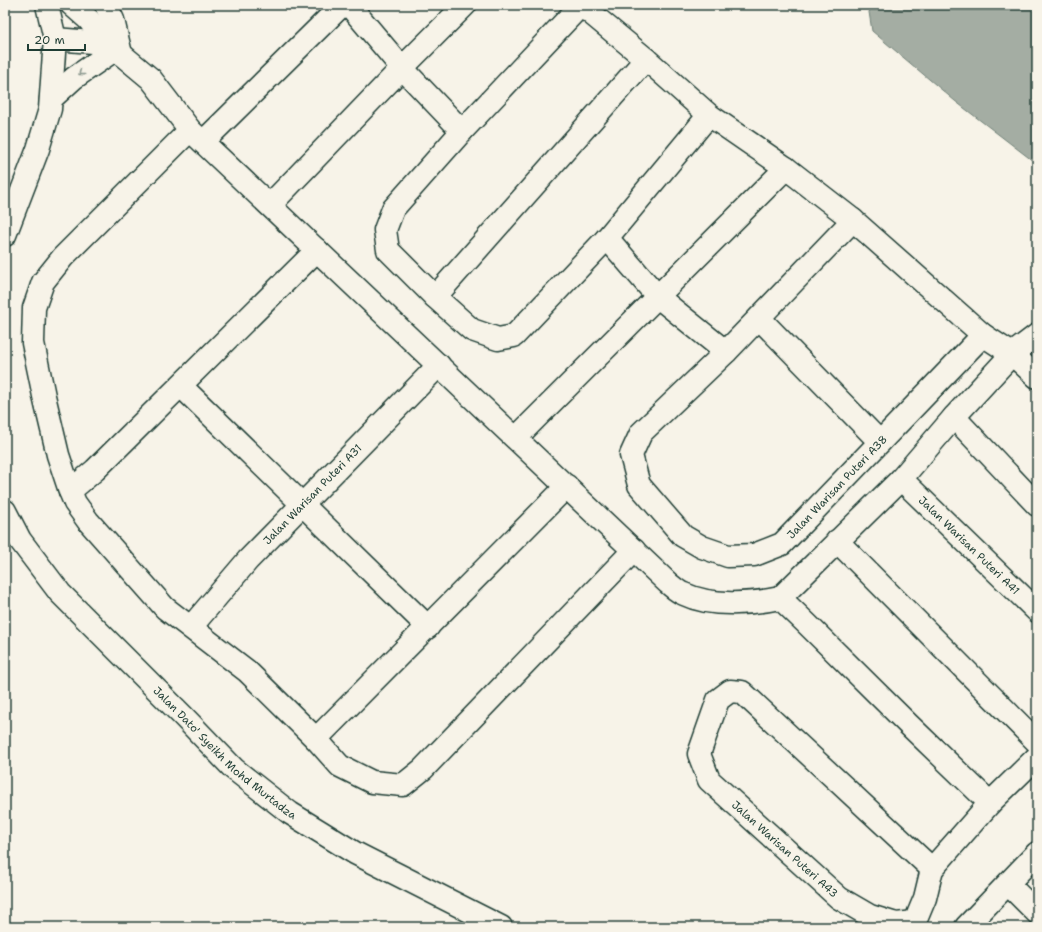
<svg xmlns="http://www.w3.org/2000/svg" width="1042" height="932" font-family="'Shantell Sans',sans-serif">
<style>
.water{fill:#a4ada3;stroke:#6f8077}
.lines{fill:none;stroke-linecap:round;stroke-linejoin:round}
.minor-casing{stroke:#1f3d34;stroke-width:25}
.major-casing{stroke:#1f3d34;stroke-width:25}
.minor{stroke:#f7f3e8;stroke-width:22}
.major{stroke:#f7f3e8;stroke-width:22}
.oneway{stroke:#8b988e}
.labels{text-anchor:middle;stroke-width:3;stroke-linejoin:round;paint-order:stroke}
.street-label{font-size:11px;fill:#1f3d34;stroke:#f7f3e8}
</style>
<rect width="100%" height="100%" fill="#f7f3e8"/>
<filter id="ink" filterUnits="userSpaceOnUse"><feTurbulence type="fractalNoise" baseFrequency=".025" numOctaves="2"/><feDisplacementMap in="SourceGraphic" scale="8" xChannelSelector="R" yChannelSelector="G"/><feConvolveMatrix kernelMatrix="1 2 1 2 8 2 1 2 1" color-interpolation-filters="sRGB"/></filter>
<g filter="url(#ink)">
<path class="water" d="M872,5H1037V164L955,101L872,31L869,12Z"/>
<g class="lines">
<g class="minor-casing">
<g id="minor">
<path d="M106,5L113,20L121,54"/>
<path d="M349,5L402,68L462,131"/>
<path d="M581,5L462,131L393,209L385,230L388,250L435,297L472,330L498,339L514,336L607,238L709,115"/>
<path d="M581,5L646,59L709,115L786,168L853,220L983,335L1012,354L1037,377"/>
<path d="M55,39L92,42L121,54L151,79L190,130L668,583C673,587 678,592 684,594C711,607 751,604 780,598L901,479L954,417L1012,354L1037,335"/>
<path d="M190,130L63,257L43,282L34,308L33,343L44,396L58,455L70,491L75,503L88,521L165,608L247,671L316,739L340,766L372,782L403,785L423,769L634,550"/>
<path d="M203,142L342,5"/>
<path d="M270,205L402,68L465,5"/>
<path id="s1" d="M853,220L726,352L641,433L631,455L639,485L683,536L702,547L728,556L754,555L782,544L983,335"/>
<path d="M607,238L658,297L726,352"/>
<path d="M435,297L646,59"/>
<path d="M759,318L880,442"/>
<path d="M181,386L428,627"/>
<path d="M954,417L1037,505"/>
<path d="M516,438L786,168"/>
<path id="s2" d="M901,479L1037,611"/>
<path d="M70,491L95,470L317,250"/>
<path d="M837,541L1037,742"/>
<path d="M780,598L806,623L908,724L990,803"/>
<path id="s3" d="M191,627L248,560L439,365"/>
<path d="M316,739L567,486"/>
<path d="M1008,884L1037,913"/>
<path d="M915,922L896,924L870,916L839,898L709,780L699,754L718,700L730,691L742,692L932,869"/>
<path d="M915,922L925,898L932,869L990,803L1037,757"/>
<path d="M966,927L1037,853"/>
</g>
</g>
<g class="major-casing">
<g id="major">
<path d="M51,99L74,78L113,51L89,20L72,5"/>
<path d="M5,235L38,149L50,109L55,39L47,5"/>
<path id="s4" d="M5,511L20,540L60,593L183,716L234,769L290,813L355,853L501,927"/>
</g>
</g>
<use href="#minor" class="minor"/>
<use href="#major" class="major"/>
</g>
<defs><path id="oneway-chevron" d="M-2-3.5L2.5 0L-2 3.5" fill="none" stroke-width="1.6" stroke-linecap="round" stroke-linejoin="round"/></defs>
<use class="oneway" href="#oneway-chevron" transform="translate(81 73) rotate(143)"/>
</g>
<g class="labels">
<g class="street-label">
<text dy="4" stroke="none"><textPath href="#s1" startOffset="608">Jalan Warisan Puteri A38</textPath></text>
<text dy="4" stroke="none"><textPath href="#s3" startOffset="180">Jalan Warisan Puteri A31</textPath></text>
<text dy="4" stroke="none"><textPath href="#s2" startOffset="95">Jalan Warisan Puteri A41</textPath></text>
<text dy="4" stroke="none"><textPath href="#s4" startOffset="329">Jalan Dato' Syeikh Mohd Murtadza</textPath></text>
<text transform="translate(785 849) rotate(42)" y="4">Jalan Warisan Puteri A43</text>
</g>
</g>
<rect width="1042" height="932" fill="none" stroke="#f7f3e8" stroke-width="20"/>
<rect x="10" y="10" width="1022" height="912" fill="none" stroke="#1f3d34" stroke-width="1.5" filter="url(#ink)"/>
<path d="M28 44v6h57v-6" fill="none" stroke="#1f3d34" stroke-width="2"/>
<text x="34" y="44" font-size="12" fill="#1f3d34" stroke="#f7f3e8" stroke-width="3" paint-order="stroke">20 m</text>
</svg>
